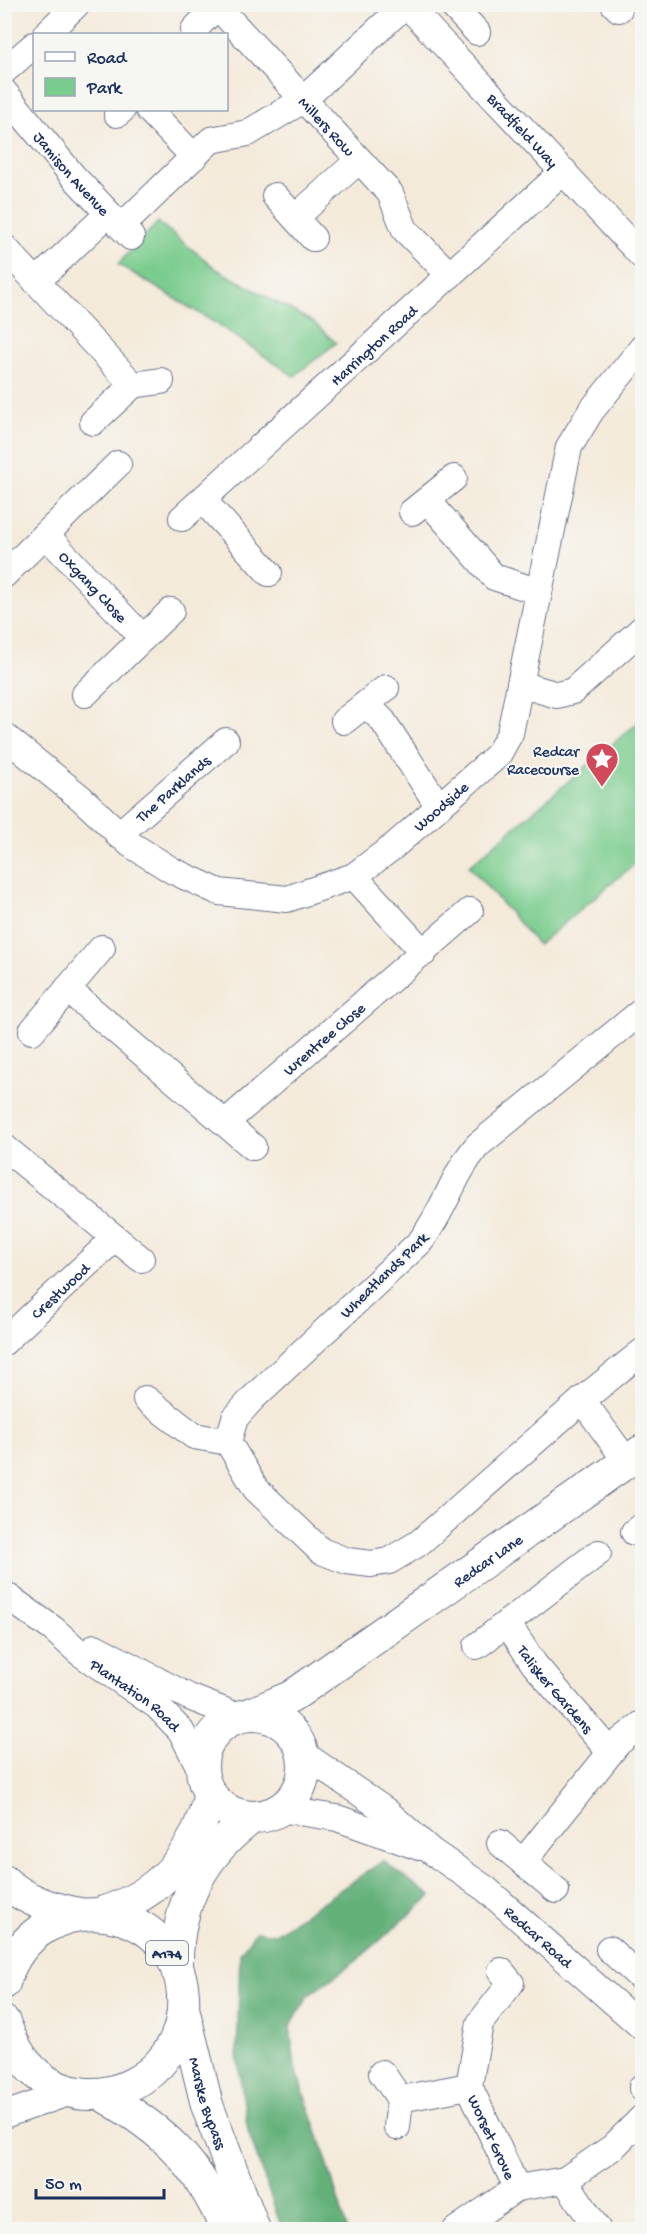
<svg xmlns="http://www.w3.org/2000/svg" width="647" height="2234" font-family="'Gochi Hand',sans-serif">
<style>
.green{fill:#7acc8e;stroke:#4a7e76;stroke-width:1.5}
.forest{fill:#63b079;stroke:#3f706c;stroke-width:1.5}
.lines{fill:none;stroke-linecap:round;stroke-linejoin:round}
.minor-casing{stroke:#677089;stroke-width:28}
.major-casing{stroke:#677089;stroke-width:34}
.minor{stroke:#fff;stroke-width:26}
.major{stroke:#fff;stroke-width:32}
.labels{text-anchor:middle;stroke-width:4.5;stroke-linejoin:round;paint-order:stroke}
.shield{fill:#f6f6f2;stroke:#5d6b8a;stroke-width:1.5}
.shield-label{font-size:15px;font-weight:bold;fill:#1b2f5e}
.street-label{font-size:16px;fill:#1b2f5e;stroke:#f6f6f2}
.poi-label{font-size:16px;fill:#1b2f5e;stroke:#f6f6f2;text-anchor:end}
</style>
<rect width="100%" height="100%" fill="#f6f6f2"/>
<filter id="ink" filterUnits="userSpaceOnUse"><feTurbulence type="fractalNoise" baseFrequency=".0167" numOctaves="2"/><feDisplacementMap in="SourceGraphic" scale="12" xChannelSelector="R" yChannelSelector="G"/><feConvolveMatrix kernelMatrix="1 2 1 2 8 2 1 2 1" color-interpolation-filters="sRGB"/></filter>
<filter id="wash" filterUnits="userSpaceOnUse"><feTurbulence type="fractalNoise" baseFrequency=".008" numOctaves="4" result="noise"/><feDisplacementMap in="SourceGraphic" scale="24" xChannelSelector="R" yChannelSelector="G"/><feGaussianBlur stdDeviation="1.35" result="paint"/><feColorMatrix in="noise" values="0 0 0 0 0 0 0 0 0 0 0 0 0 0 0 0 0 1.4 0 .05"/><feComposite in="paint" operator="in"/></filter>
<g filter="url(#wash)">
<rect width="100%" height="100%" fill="#f4eada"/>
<path class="green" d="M158,222L218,270L313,322L336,343L294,376L217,324L118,264Z
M642,719V858L538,945L469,866Z"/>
<path class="forest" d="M383,1861L431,1896L355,1962L309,1995L290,2026L295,2068L319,2136L347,2229H282L248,2131L237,2056L240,1953L256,1931L275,1934Z"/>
</g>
<g filter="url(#ink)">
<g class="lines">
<g class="minor-casing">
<g id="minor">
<path id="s1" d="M406,4L642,256"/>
<path d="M451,4L477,32"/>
<path d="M614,4L619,9"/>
<path id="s2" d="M194,30L217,6L390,193L405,230L450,275"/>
<path d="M46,34L77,4"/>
<path d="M4,71L34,45"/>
<path id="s3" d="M4,92L73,176L131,237"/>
<path d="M149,110L194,157"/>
<path d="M117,114L122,110"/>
<path d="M275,196L313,238"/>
<path d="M295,218L359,160"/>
<path d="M121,227L211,140L248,133L303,100L406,4"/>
<path d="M4,247L133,385"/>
<path d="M36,282L108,214"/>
<path d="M93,422L133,385L161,381"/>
<path d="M203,500L269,573"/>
<path d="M428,501L494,577L539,592"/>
<path d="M412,512L454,478"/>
<path id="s4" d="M182,518L564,171"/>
<path id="s5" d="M46,535L143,638"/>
<path d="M4,575L118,464"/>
<path d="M520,684L557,695L573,691L642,629"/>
<path d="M85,694L171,611"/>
<path d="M366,704L383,721L438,805"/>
<path d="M344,721L386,688"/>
<path id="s6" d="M4,736L81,798L130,844L173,871L219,892L287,899L354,876L394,846L498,755L510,733L569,447L591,411L642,348"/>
<path id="s7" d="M118,835L226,741"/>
<path d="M354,876L424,953"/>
<path d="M67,989L253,1147"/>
<path d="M642,1011L478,1145C453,1174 444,1212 420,1242L253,1398L235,1418L228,1442L256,1489L321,1551L347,1561L371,1564L389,1561L419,1543L582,1400L642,1352"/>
<path d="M32,1031L102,948"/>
<path id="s8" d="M225,1123L470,911"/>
<path d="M4,1147L141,1259"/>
<path id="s9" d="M4,1342L115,1238"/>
<path d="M146,1399L194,1436L228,1442"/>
<path d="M582,1400L627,1462"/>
<path d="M634,1532L642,1526"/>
<path id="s10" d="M4,1594L53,1629L80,1653L157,1706L181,1731L203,1774"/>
<path id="s11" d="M507,1623L534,1664L610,1752"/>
<path d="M477,1646L598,1553"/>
<path d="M95,1647L189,1697L240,1717"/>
<path id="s12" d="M302,1753L386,1811L431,1851L486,1889L642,2027"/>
<path d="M279,1809L337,1818L419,1847"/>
<path d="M500,1843L556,1890"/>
<path d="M523,1862L618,1743L642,1724"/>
<path d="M609,1949L642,1979"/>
<path id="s13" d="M501,1971L511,1983L480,2023L469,2086L517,2188"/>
<path d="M382,2073L400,2099L397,2127"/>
<path d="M642,2087V2088"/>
<path d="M400,2099L469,2086"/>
<path d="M4,2115L71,2092"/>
<path d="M565,2180L613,2147L642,2118"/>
<path d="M456,2230L517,2188L565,2180L598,2230"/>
</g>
</g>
<g class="major-casing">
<g id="major">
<path id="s14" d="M248,1715L291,1697L642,1451"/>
<circle cx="253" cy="1766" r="51"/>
<path d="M4,1881C27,1901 50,1908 79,1914"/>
<path d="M101,1913C160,1895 197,1853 210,1793"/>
<path d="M177,1970C175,1906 202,1854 253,1817"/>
<path d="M4,1983C35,1876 190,1901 183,2009C179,2078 94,2121 38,2075C21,2061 12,2043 4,2022"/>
<path id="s15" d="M184,2012L207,2105L254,2230"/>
<path d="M101,2094C166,2132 196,2160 227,2230"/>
</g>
</g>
<use href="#minor" class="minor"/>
<use href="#major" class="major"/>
</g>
</g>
<defs>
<g id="sight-pin" transform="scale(1.725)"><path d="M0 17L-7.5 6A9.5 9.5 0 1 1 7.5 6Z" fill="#d1495b" stroke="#f6f6f2"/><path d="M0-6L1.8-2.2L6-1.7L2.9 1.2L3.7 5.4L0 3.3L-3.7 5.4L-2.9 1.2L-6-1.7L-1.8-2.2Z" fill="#fff"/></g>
</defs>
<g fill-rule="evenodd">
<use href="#sight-pin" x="602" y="759"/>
</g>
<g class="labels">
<rect class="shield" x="146" y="1941" width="42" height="24" rx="4.5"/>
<g class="shield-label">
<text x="167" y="1958">A174</text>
</g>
<g class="street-label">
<text dy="6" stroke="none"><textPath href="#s2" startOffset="196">Millers Row</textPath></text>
<text dy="6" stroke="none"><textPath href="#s1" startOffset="172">Bradfield Way</textPath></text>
<text dy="6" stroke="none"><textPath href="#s3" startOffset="106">Jamison Avenue</textPath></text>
<text dy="6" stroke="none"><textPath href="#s4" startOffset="258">Harrington Road</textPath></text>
<text dy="6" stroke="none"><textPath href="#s5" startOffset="70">Oxgang Close</textPath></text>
<text dy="6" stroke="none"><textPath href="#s7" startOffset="72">The Parklands</textPath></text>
<text dy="6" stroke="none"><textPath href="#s6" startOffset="518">Woodside</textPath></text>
<text dy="6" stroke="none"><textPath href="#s8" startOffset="130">Wrentree Close</textPath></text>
<text transform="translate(383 1274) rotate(-44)" y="6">Wheatlands Park</text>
<text dy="6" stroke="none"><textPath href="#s9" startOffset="76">Crestwood</textPath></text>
<text dy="6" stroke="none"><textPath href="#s14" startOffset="286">Redcar Lane</textPath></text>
<text dy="6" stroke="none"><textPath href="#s11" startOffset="82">Talisker Gardens</textPath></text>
<text dy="6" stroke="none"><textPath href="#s10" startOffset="166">Plantation Road</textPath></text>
<text dy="6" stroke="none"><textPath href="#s12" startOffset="300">Redcar Road</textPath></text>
<text dy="6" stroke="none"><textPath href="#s15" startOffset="94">Marske Bypass</textPath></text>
<text dy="6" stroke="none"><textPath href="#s13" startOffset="186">Worset Grove</textPath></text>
</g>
<g class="poi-label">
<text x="579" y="756">Redcar<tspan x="579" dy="18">Racecourse</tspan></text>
</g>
</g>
<rect width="647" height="2234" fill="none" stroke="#f6f6f2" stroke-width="24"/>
<rect x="33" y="33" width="195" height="78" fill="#f6f6f2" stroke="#9ea6b7" stroke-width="1.5"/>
<rect x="45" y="52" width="30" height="9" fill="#ffffff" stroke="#9ea6b7" stroke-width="1.5"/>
<text x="87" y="63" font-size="18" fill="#1b2f5e">Road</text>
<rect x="45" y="78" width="30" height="18" fill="#7acc8e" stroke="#9ea6b7" stroke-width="1.5"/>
<text x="87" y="93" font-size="18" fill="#1b2f5e">Park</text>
<path d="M36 2189v9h128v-9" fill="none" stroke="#1b2f5e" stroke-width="3"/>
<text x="45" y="2189" font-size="18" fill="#1b2f5e" stroke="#f6f6f2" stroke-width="4.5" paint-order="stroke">50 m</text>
</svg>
